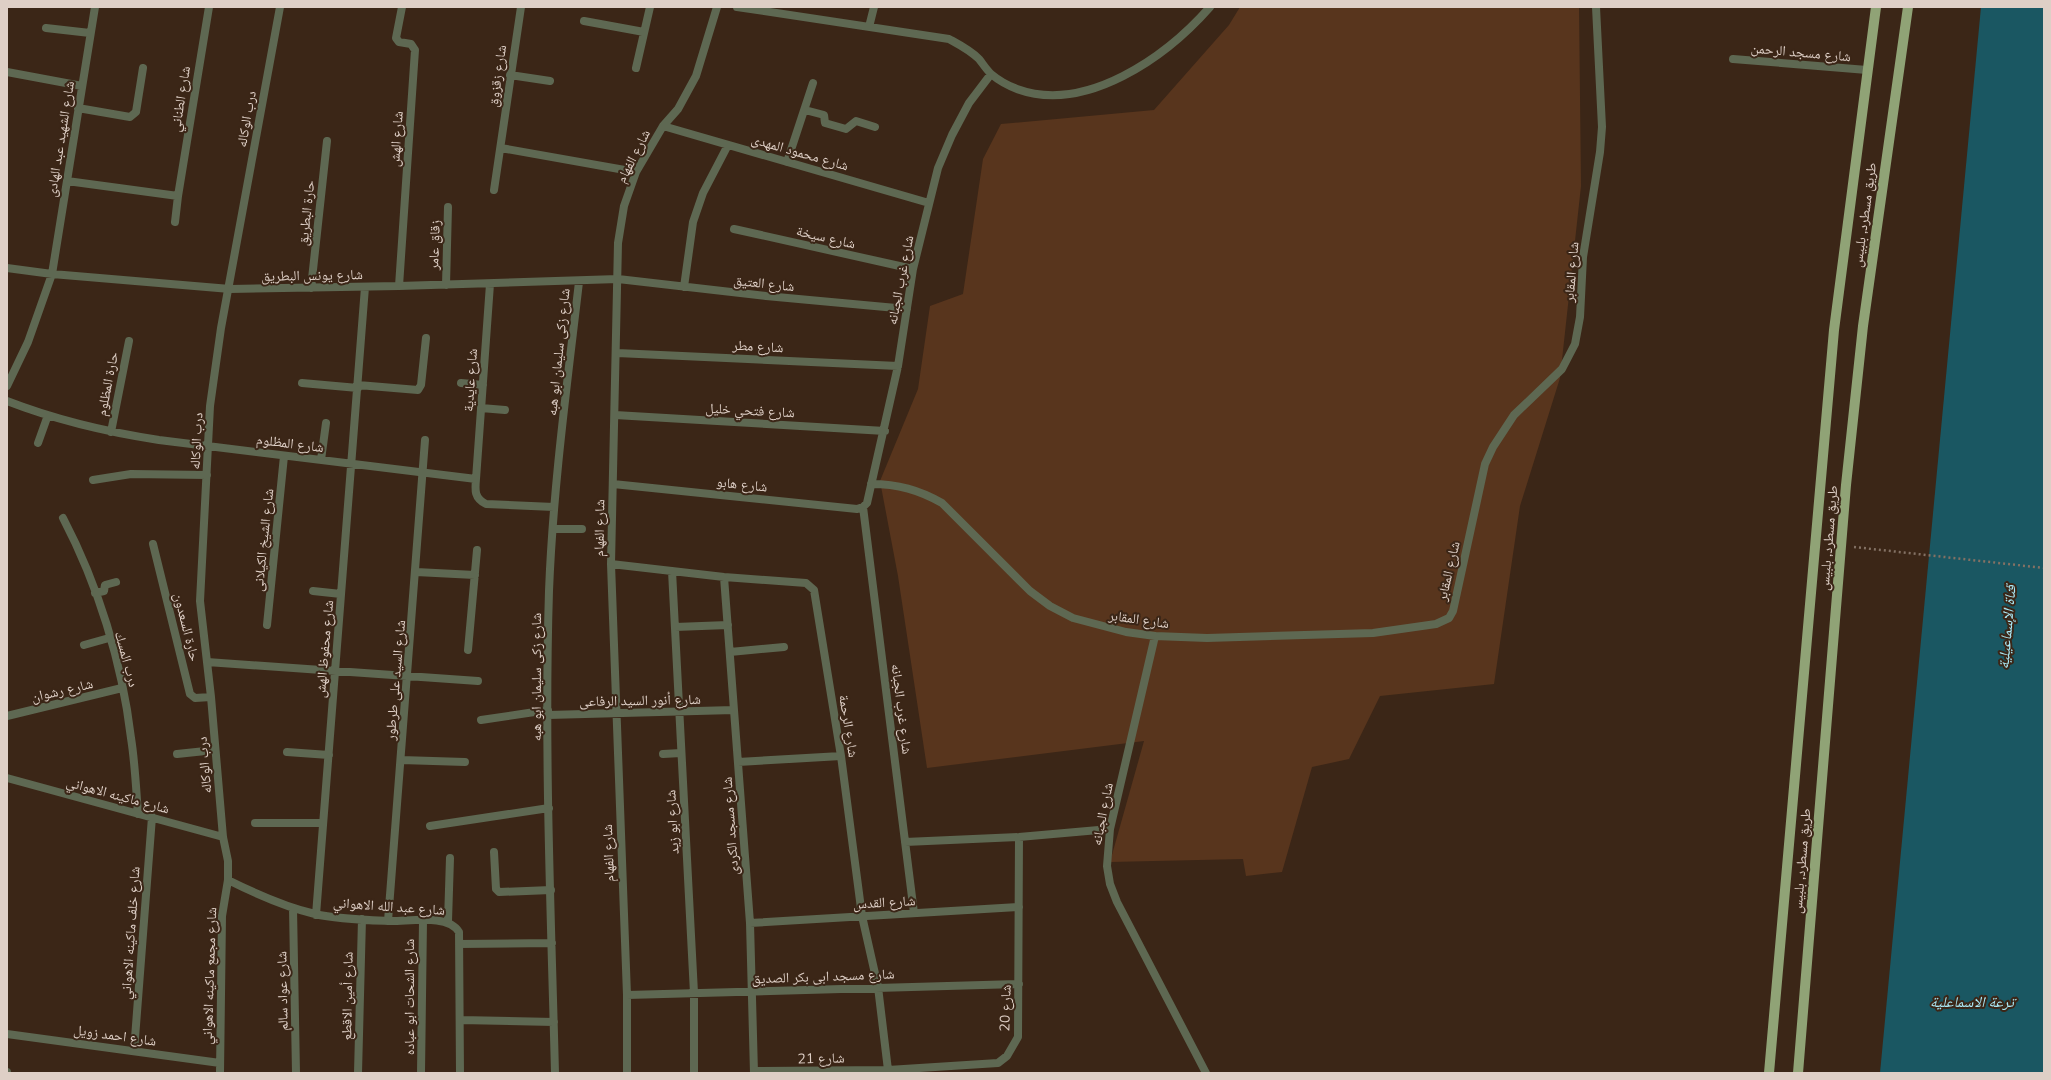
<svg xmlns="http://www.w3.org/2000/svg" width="2051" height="1080" font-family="'Nunito Sans','Noto Naskh Arabic',sans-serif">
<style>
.green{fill:#58351d}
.water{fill:#1a5762}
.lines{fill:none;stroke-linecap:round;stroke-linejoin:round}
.path{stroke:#837164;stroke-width:2.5;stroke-dasharray:2 3;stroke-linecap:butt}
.minor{stroke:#5e6852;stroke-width:8}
.primary{stroke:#90a376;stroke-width:10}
.labels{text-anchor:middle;stroke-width:4;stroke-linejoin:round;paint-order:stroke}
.street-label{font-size:14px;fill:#decfc6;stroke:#3b2617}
.water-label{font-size:15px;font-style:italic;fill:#abeaf7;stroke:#3b2617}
</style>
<rect width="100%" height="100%" fill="#3b2617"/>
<path class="green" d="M1240,7H1579L1581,186L1560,378L1520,506L1494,684L1380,696L1349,759L1312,767L1282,872L1246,876L1243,859L1110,862L1144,741L927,768L898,576L880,481L918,389L930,306L963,294L983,159L1001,124L1154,110L1229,25Z"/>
<path class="water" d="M1981,7H2044V1073H1880Z"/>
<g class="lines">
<path class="path" d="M1854,547L2044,568"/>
<path class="minor" d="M737,7L949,39C960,45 970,50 979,59C983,64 986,69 991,74C997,79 1009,86 1017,89C1086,114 1166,57 1210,7
M584,21L644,32
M869,27L874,7
M46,28L90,33
M1733,59L1867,70
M636,68L650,7
M7,72L82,86
M510,75L550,81
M78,108L130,117L136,112L143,68
M805,110L824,115L825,123L846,129L856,121L875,127
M663,126L929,203
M501,148L636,172
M787,162L813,83
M67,181L178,196
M494,190L521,7
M175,222L178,196L209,7
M734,229L913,269
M7,268L52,274L230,289L399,286L618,279L766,296L907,309
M446,285L448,207
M399,286L415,50L411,44L399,42L396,38L402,7
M684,287L693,222L703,193L728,145
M311,288L327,141
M617,353L898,366
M302,383L358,388
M461,383L483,385
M358,385L418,390L421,385L426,338
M7,386L28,342L52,274L95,7
M7,401C56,420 107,432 159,440L476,479C475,490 474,498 486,504L554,507
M481,408L505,410
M615,415L885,431
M111,432L129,341
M38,443L48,415
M321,460L326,423
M476,479L490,284
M93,480L131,474L207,475
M613,484L857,509L863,507L867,503L898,366L913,269L938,168L952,135L969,103L991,74
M871,484C898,484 919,490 942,503L1030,591L1050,606L1073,618L1126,632L1155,636L1207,638L1373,633L1436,624L1449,618L1453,611L1485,464L1493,447L1514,415L1562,369L1575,344L1580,317L1583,257L1600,152L1602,127L1596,7
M863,507L914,913
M63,518C98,585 122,662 131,738C135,763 136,788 138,814
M553,529H582
M153,544L190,694L195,698L211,697
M611,564L724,577L806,583L814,590L841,756L862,916L878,987L888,1070
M672,571L694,993V1073
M416,572L475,575
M724,577L750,923L754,1073
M313,591L341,594
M95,593L104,591L105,585L116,582
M267,625L284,456
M675,627L728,625
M1155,636L1110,829L1107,866L1110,884L1117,902L1206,1073
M84,645L109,638
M468,650L477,550
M730,652L784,647
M207,662L478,681
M548,715L734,710
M7,716L122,688
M481,720L548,710
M287,752L329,755
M177,754L215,750
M663,754L681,753
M401,760L465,762
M738,762L841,756
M7,778L223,837
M255,823H323
M430,826L549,808
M905,842L1019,837L1110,829
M494,852L496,889L499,892L551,890
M228,880C256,894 285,907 315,914C337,919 365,920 388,921C407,922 448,913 459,932L460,1073
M293,908L296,1073
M316,915L365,287
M388,921L425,440
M448,921L450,858
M750,923L1019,907
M459,944L552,943
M627,995L1019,984
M460,1020L554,1022
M7,1034L220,1063
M134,1051L152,817
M754,1071L888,1070L998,1063L1007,1056L1018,1037L1019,837
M7,1072V1073
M220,1073L222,916L228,880V861L223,837L211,697L200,601L210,406L221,328L280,7
M358,1073L362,919
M421,1073L423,921
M555,1073C551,913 544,752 549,591C553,488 567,385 579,282
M627,1073V995L611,564L618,243L624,206L636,172L663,126L678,109L696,76L717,7"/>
<path class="primary" d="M1769,1073L1834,330L1876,7
M1798,1073L1846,485L1863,326L1908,7"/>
</g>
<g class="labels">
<g class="street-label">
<text transform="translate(1801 52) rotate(5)" y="5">شارع مسجد الرحمن</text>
<text transform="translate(497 76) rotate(-82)" y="5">شارع زقزوق</text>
<text transform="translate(180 99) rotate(-81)" y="5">شارع الطناني</text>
<text transform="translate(246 119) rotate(-80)" y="5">درب الوكاله</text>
<text transform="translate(60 139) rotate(-81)" y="5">شارع الشهيد عبد الهادى</text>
<text transform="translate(396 139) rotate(-86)" y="5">شارع الهش</text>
<text transform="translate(800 152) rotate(16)" y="5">شارع محمود المهدى</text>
<text transform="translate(633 156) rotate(-63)" y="5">شارع الفهام</text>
<text transform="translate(306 213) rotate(-84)" y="5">حارة البطريق</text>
<text transform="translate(1864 215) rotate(-82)" y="5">طريق مسطرد, بلبيس</text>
<text transform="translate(826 237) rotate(13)" y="5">شارع سيخة</text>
<text transform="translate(434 245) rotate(-88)" y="5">زقاق عامر</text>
<text transform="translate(1571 272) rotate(-85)" y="5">شارع المقابر</text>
<text transform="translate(312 275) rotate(-1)" y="5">شارع يونس البطريق</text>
<text transform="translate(900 280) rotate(-79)" y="5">شارع غرب الجبانه</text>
<text transform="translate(764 283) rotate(6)" y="5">شارع العتيق</text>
<text transform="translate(758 346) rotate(3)" y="5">شارع مطر</text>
<text transform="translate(558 352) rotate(-84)" y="5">شارع زكى سليمان ابو هبه</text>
<text transform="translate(470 380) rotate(-86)" y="5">شارع عايدية</text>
<text transform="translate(107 384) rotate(-79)" y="5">حارة المظلوم</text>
<text transform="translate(750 410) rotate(3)" y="5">شارع فتحي خليل</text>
<text transform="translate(196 441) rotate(-87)" y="5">درب الوكاله</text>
<text transform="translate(290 443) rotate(7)" y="5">شارع المظلوم</text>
<text transform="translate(742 484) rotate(6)" y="5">شارع هابو</text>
<text transform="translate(599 528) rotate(-89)" y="5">شارع الفهام</text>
<text transform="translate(1828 538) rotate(-85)" y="5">طريق مسطرد, بلبيس</text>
<text transform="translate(263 540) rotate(-84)" y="5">شارع الشيخ الكيلانى</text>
<text transform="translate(1448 571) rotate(-77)" y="5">شارع المقابر</text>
<text transform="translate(1139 619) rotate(8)" y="5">شارع المقابر</text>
<text transform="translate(187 627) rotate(76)" y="5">حارة السعدون</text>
<text transform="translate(324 649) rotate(-85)" y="5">شارع محفوظ الهش</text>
<text transform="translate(127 659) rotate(75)" y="5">درب المسك</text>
<text transform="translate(536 677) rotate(-90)" y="5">شارع زكى سليمان ابو هبه</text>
<text transform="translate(395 680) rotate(-85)" y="5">شارع السيد على طرطور</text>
<text transform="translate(62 690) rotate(-13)" y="5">شارع رشوان</text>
<text transform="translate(640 700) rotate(-1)" y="5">شارع أنور السيد الرفاعى</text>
<text transform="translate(902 709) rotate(83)" y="5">شارع غرب الجبانه</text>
<text transform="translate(849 726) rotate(81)" y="5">شارع الرحمة</text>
<text transform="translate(204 765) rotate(-95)" y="5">درب الوكاله</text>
<text transform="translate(118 795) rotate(15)" y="5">شارع ماكينه الاهواني</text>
<text transform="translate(1102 814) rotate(-79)" y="5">شارع الجبانه</text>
<text transform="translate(672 822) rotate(-93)" y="5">شارع ابو زيد</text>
<text transform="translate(730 826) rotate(-94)" y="5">شارع مسجد الكردى</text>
<text transform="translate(608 853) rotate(-92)" y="5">شارع الفهام</text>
<text transform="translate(1801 861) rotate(-85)" y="5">طريق مسطرد, بلبيس</text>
<text transform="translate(884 902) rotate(-3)" y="5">شارع القدس</text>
<text transform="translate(389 906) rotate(4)" y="5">شارع عبد الله الاهواني</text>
<text transform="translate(130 933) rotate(-86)" y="5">شارع خلف ماكينه الاهواني</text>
<text transform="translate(209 976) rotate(-88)" y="5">شارع مجمع ماكينه الاهواني</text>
<text transform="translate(823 976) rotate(-2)" y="5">شارع مسجد ابى بكر الصديق</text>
<text transform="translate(282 991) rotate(-91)" y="5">شارع عواد سالم</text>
<text transform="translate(347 996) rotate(-89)" y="5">شارع أمين الاقطع</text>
<text transform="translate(409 997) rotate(-90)" y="5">شارع الشحات ابو عباده</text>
<text transform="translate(1005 1008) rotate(-88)" y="5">شارع 20</text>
<text transform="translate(115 1035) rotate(8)" y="5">شارع احمد زويل</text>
<text transform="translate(821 1058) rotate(-1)" y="5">شارع 21</text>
</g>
<g class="water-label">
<text transform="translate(2007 627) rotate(-85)" y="5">قناة الإسماعيلية</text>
<text x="1972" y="1007">ترعة الاسماعلية</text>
</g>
</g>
<rect width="2051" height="1080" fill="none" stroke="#decfc6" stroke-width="16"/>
</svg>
